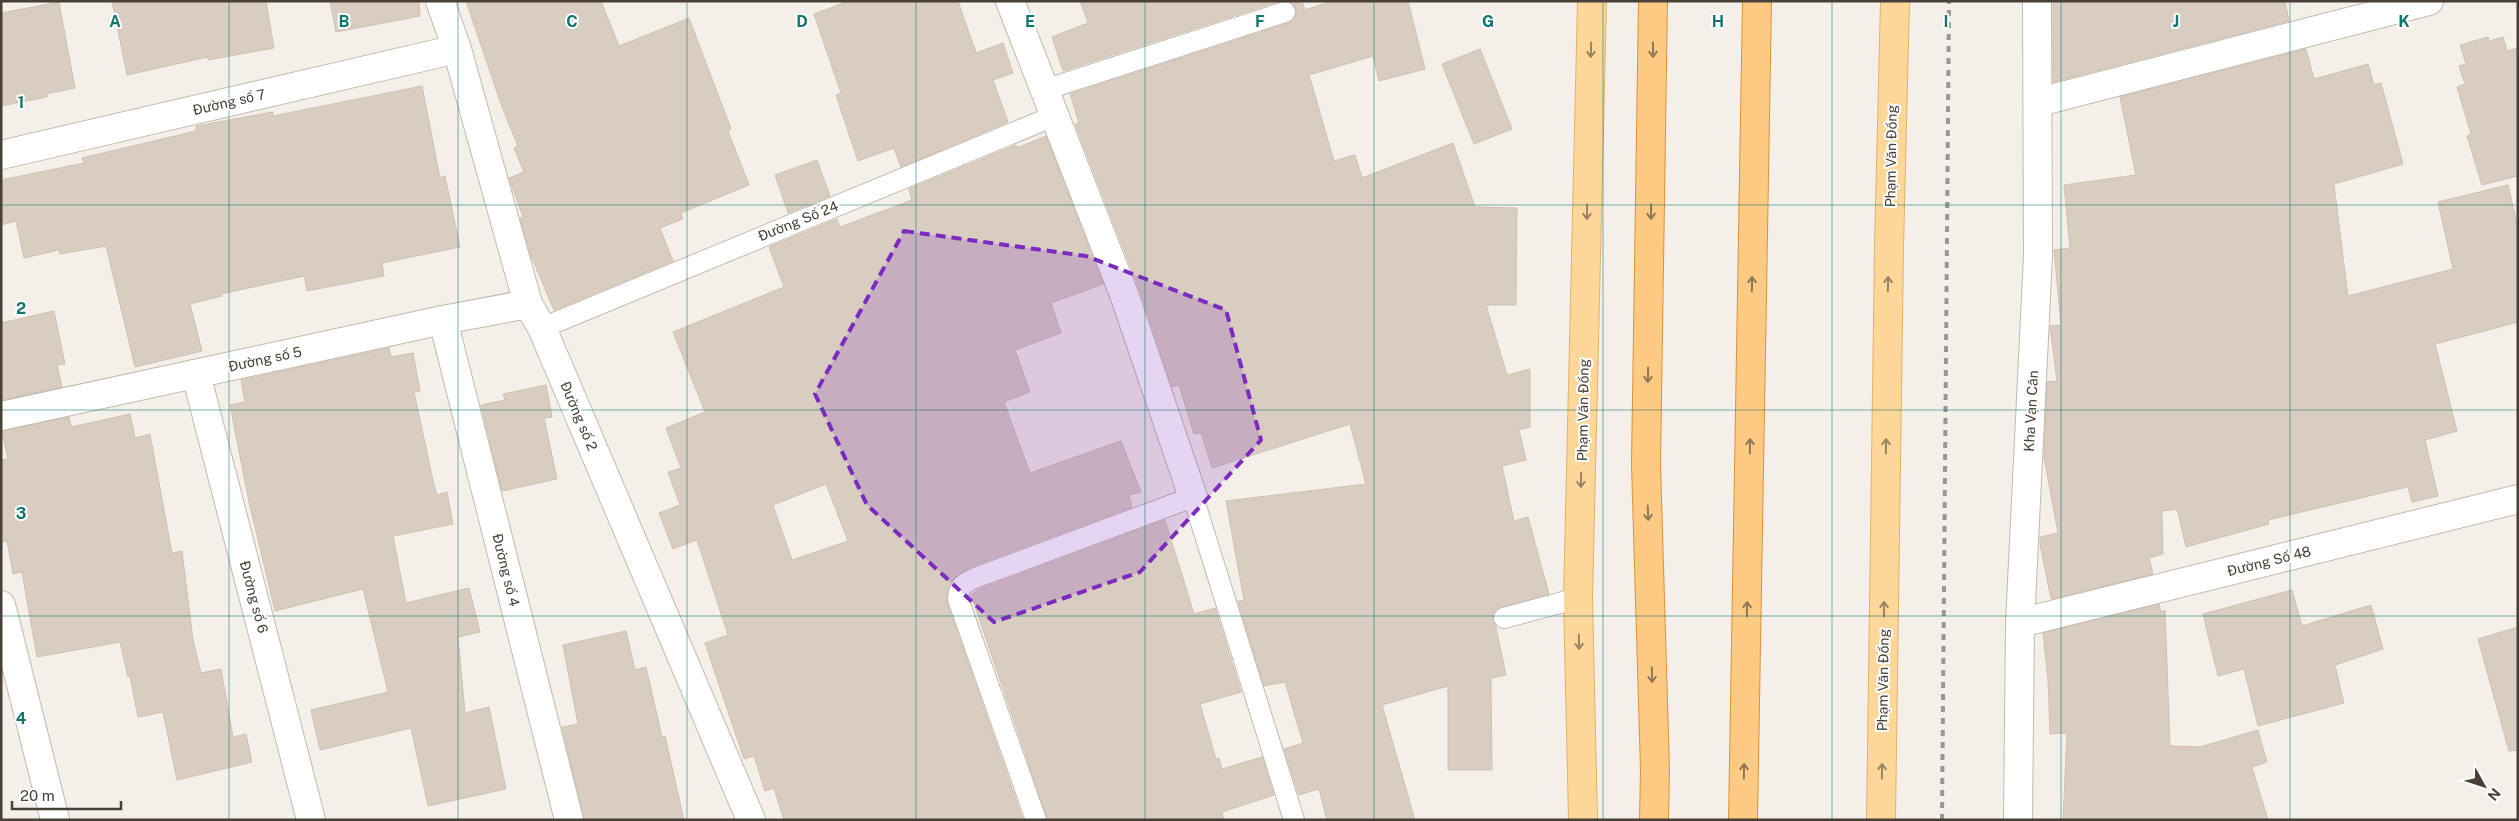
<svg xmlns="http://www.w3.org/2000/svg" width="2519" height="821" font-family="'Public Sans',sans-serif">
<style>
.building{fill:#d9cdc1;stroke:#d0c1b1;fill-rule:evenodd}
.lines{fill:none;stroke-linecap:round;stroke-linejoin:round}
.service-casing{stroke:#c3b9ae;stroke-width:22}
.minor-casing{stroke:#c3b9ae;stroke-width:30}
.primary-casing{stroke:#e3b268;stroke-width:30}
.trunk-casing{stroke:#dc913b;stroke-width:30}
.service{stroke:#fff;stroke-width:20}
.minor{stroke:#fff;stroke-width:28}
.primary{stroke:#fdd799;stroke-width:28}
.trunk{stroke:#fcca82;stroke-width:28}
.rail{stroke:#979797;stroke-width:4;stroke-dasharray:6 6;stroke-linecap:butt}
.oneway{stroke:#998463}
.oneway2{stroke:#907755}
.marked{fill:#7b2cbf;fill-opacity:0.2;stroke:#7b2cbf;stroke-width:4;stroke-dasharray:10 6;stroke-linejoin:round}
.grid{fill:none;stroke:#0f766e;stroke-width:1;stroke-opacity:0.55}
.labels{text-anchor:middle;stroke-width:4;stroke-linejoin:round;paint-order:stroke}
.street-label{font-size:14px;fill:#484037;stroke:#fff}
.grid-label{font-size:16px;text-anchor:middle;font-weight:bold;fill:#0f766e;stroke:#fff;stroke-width:4;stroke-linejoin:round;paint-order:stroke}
</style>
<rect width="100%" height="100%" fill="#f4f0e9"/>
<path class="building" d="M112,1H266L274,48L208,60V57L127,75Z
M330,1H419L420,16L336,32Z
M466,1H601L619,46L689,18L731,129L728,131L749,185L681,213L683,219L660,228L673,261L554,310L531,256L520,218L523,217L509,178L524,172L514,148L518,146L502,107Z
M849,1H958L976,53L1003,43L1013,73L993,80L1008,122L901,167L894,148L858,161L836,95L841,93L814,14Z
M1080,1H1280L1063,71L1052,37L1088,23Z
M1289,1H1302L1305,10L1332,1H1408L1425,69L1379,81L1373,56L1309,75L1334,161L1355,155L1362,178L1453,143L1475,207L1517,208L1516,305H1486L1507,375L1530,369V427L1519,430L1526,460L1502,466L1514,521L1528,517L1549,594L1501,607L1493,613L1506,675L1491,678L1492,770H1448V686L1382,705L1415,820H1327L1319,789L1299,795L1284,749L1303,743L1285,682L1264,686L1238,601L1244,600L1226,501L1366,484L1350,424L1212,468L1201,433L1194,434L1179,385L1172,387L1140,291L1075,124L1079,123L1070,94L1289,23L1297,14L1296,8Z
M2053,1H2285L2289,21L2053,82Z
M59,2L75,88L46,94L47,97L1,106V13Z
M2488,37L2489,41L2503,37L2507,51L2518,48V176L2482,185L2467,136L2471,134L2457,87L2465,84L2459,66L2466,64L2460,45Z
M1480,49L1512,129L1474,144L1442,64Z
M2306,49L2314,79L2368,64L2374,85L2381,83L2403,164L2334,184L2348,296L2453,269L2438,202L2508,185L2518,228V322L2435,344L2457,431L2425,440L2438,496L2412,502L2408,487L2390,491L2268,520L2269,524L2186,547L2177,509L2162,511L2163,554L2149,558L2153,574L2051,599L2040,544V537L2058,533L2044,457L2047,382L2057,381L2050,326L2061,325L2054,250L2070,248L2064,185L2136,175L2120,97Z
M422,86L440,178L445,176L460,247L382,263L384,276L307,291L304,276L221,294L222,296L190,304L202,351L135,367L106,246L60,254L59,250L24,258L16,221L1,225V180L84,163L82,158L196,131V126L273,112V116Z
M1046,136L1103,284L1051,303L1061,333L1015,350L1030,392L1004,402L1030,473L1121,441L1141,492L1129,495L1132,507L970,567L955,577L948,588L947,603L1023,820H784L774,788L765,791L754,756L744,759L705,643L728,635L697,540L673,549L659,513L680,505L668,472L681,468L666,428L705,412L673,332L784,287L769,247L837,219L840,227L912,200L909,189L1016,145L1017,148ZM826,484L848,541L792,560L773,505Z
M817,160L830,196L788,213L775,175Z
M54,311L65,364L57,365L62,387L1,400V323Z
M389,348L391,357L413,353L420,391L414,392L434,485L437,495L447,492L453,524L393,536L406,603L469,588L480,632L458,637L465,713L489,707L506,789L428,806L411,728L320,750L311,710L388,692L363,589L275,611L249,502L230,405L245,402L241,380Z
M546,385L552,417L544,418L557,479L502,491L481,405L505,400L503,394Z
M130,414L135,438L150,434L172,553L182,551L193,640L201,673L221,669L233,737L246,734L252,762L177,780L163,712L138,717L130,676L128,677L120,642L37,657L22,572L13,574L7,541L1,542V460L8,459L2,431L69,417L71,427Z
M1165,520L1194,614L1215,608L1241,692L1200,704L1216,759L1219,758L1222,769L1262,757L1274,795L1222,812L1224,820H1048L971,595L980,589Z
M2292,590L2302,626L2371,605L2383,649L2335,665L2344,703L2258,726L2244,669L2218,676L2203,614Z
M2159,604L2161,612L2165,610L2170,746L2200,747L2258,730L2267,762L2252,767L2268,820H2063L2067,733L2050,734L2048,680L2043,633Z
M2518,627V750L2509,751L2478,639Z
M626,631L635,670L646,667L662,737L665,736L684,820H584L562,727L578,724L563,645Z"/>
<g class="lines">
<g class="service-casing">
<path id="service" d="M1044,90L1285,12
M542,328L1054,116
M1504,618L1578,598
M1036,820L958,599C959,586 964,583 975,578L1193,497L1294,820"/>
</g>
<g class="minor-casing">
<path id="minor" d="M440,1L457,49L528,304L542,328L751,820
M1010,1L1125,297L1193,497
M2039,102L2429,1
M1,155L457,49
M443,320L569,820
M196,374L311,820
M1,416L443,320L528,304
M1,605L55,820
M2020,623L2518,499
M2018,820L2020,623L2038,256L2037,1"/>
</g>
<g class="primary-casing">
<path id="primary" d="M1583,820L1578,598L1592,1
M1881,820L1889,248L1895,1"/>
</g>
<g class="trunk-casing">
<path id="trunk" d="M1653,1L1646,464L1655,770L1654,820
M1743,820L1757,1"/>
</g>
<use href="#service" class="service"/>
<use href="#minor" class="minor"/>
<use href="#primary" class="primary"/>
<use href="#trunk" class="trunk"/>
<path class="rail" d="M1942,820L1949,1"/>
</g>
<defs><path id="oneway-shaft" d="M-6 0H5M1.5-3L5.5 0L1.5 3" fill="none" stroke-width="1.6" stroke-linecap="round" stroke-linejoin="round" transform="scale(1.25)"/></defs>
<g class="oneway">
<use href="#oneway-shaft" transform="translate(1591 50) rotate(91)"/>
<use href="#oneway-shaft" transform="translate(1587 212) rotate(91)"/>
<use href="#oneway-shaft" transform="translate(1888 284) rotate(-89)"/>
<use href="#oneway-shaft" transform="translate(1886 446) rotate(-89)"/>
<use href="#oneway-shaft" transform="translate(1581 480) rotate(91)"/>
<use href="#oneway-shaft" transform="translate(1884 609) rotate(-89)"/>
<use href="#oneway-shaft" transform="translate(1579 642) rotate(89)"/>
<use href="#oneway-shaft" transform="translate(1882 771) rotate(-89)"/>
</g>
<g class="oneway2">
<use href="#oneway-shaft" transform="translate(1653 50) rotate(90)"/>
<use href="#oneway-shaft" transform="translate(1651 212) rotate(90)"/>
<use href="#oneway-shaft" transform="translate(1752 284) rotate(-89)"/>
<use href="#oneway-shaft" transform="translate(1648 375) rotate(91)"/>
<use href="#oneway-shaft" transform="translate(1750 446) rotate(-89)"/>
<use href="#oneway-shaft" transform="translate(1648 513) rotate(88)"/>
<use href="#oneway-shaft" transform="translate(1747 609) rotate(-89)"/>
<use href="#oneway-shaft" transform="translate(1652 675) rotate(88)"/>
<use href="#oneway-shaft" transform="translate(1744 771) rotate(-89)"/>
</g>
<path class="marked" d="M904,231L1086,256L1226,310L1261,440L1140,572L994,622L867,505L815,394Z"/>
<path class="grid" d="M229,1V820M458,1V820M687,1V820M916,1V820M1145,1V820M1374,1V820M1603,1V820M1832,1V820M2061,1V820M2290,1V820M1,205H2518M1,410H2518M1,616H2518"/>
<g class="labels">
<g class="street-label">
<text transform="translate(229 102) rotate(-13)" y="5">Đường số 7</text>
<text transform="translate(1891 156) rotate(-89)" y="5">Phạm Văn Đồng</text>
<text transform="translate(798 221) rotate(-22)" y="5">Đường Số 24</text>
<text transform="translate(265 359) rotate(-12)" y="5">Đường số 5</text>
<text transform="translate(1583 410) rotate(-89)" y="5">Phạm Văn Đồng</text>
<text transform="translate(2031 411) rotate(-87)" y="5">Kha Vạn Cân</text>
<text transform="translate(579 416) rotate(67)" y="5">Đường số 2</text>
<text transform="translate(2269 561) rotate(-14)" y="5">Đường Số 48</text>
<text transform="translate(506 570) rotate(76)" y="5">Đường số 4</text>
<text transform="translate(254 597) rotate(75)" y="5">Đường số 6</text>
<text transform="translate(1883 680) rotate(-89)" y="5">Phạm Văn Đồng</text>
</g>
</g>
<g class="grid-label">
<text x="115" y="27">A</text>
<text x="344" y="27">B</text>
<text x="572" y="27">C</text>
<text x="802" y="27">D</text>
<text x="1030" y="27">E</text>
<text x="1260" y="27">F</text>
<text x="1488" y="27">G</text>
<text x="1718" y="27">H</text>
<text x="1946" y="27">I</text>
<text x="2176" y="27">J</text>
<text x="2404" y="27">K</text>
<text x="21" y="108">1</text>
<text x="21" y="314">2</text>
<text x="21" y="519">3</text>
<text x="21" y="724">4</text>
</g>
<rect width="2519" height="821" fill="none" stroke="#484037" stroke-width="5"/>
<g transform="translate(2484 786) rotate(130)" stroke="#ffffff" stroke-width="4" paint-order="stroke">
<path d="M0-4L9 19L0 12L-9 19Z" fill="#484037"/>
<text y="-8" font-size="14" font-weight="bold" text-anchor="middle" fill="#484037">N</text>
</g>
<path d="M12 801v8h109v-8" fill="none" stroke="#484037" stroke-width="2.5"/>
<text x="20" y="801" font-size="15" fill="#484037" stroke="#ffffff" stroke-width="4" paint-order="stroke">20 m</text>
</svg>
